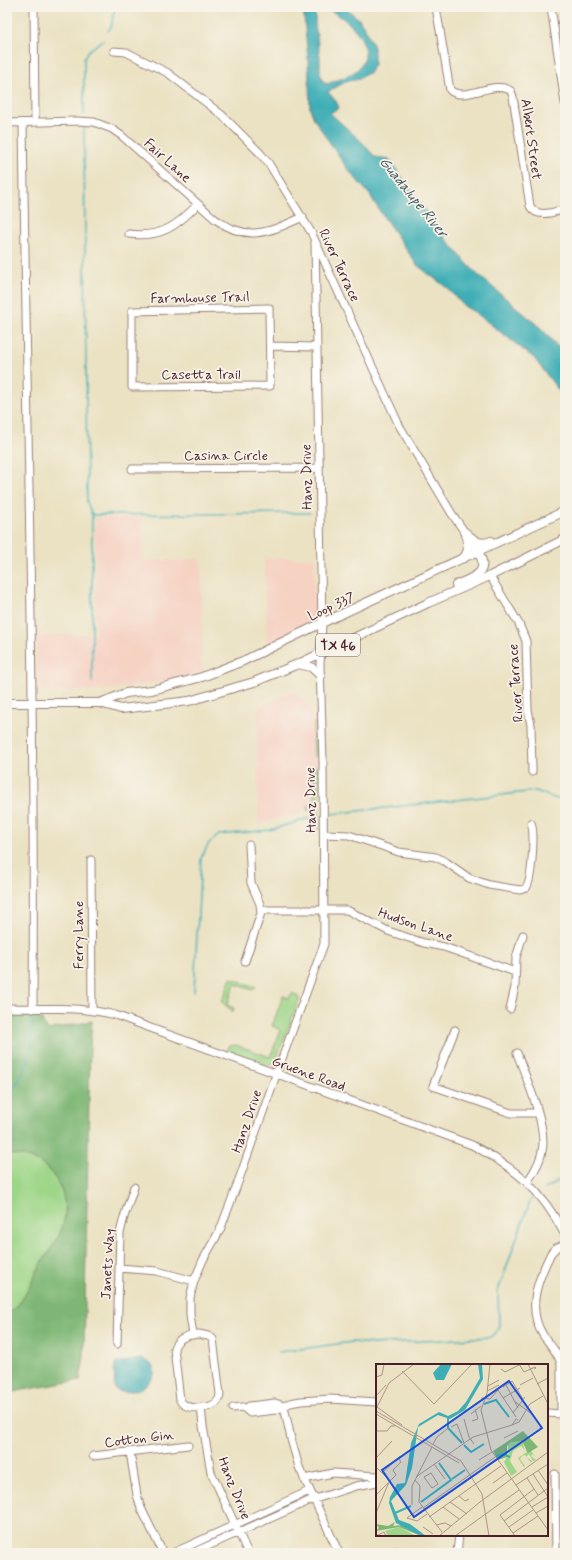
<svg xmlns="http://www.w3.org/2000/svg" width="572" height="1560" font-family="Mynerve,sans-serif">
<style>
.built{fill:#f6d2c3}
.green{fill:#9ed688;stroke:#747a5a}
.forest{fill:#7eb774;stroke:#646b50}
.water{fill:#3daeb6;stroke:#446670}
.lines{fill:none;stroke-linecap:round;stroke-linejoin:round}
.stream{stroke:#3daeb6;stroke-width:1.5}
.minor-casing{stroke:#9a8077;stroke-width:9}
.major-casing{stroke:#9a8077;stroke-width:10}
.minor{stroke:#fff;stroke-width:7}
.major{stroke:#fff;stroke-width:8}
.labels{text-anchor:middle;stroke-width:3.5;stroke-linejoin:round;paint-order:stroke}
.shield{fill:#f7f3e8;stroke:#7e5f64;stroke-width:1}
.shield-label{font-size:13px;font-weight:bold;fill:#4a1f2b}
.street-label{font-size:14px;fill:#4a1f2b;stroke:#f7f3e8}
.water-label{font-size:15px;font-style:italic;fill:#455863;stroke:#f7f3e8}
.inset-river{fill:none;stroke:#3daeb6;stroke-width:2}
.inset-road{fill:none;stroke:#ab9486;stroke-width:1}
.view{fill:#1d4ed8;fill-opacity:0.15;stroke:#1d4ed8;stroke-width:2}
.inset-edge{fill:none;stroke:#4a1f2b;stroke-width:2}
</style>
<rect width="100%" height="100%" fill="#f7f3e8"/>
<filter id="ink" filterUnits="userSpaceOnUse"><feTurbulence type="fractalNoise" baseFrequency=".025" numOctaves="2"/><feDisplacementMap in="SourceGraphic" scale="8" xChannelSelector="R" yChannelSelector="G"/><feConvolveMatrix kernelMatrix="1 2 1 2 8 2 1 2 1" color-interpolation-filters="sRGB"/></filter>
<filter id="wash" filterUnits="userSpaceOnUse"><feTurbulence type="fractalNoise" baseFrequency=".012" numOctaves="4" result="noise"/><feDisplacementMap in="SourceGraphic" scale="16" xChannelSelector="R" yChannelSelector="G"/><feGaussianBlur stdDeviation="0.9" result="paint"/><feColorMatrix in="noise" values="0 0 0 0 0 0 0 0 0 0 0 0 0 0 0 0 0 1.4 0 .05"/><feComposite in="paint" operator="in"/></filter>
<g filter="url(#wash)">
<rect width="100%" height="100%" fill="#ebe2c3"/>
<path class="built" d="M142,517V561L201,559L202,672L157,683L94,691H40L36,685L37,636L96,634L95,518Z
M264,558H314L315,618L313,624L267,646Z
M287,693H294L298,695L307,705L310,713L315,712L318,706L319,808L258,824L257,709Z"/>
<path class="green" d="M314,722L318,727V751L317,755L314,757L313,730Z
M314,766L318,768L319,771L320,829H317L316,817V824L313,810L308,811V805H314Z
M231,978L256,987L253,990L235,984L227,1005L234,1008L233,1012L222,1002Z
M292,993L298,996L299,1000L275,1063L271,1065H266L227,1051L229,1046L236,1045L270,1057L281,1030L272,1026L283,996L289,998Z
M7,1154C17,1155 28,1156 37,1161C62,1176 72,1207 60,1233C55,1246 44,1257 38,1270C30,1284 22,1307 7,1314Z"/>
<path class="forest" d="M7,1016H40L47,1030L92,1021L90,1045L84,1357L80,1380L7,1393V1314C22,1307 30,1284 38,1270C44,1257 55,1246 60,1233C72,1207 62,1176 37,1161C28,1156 17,1155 7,1154Z"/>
<path class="water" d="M303,7H318L316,8L315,23L320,57V73L323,81L327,84C337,80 351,76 358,69C381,45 343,13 321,7H344L359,19L365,28L374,47V64L370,72L356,80L347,81L328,92L336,101L339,108L330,113L362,142L375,157L389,159L446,239L465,261L476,273L542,329L557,346L565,351V399L534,358L476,313L464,306L447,288L417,265L379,210L370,195L349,171L314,119L310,108L308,59Z
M141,1359C145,1360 150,1362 152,1365C164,1381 129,1399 115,1389L114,1370L116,1363Z"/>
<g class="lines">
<path class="stream" d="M108,31L111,27L115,7
M84,114V59L88,51L103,40
M84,126L87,502L92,515L310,513
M92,682V516
M331,814L536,791L565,802
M194,992L201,858L209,843L219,835L270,830L313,817
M7,1097C27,1074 35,1049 32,1018
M561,1179L565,1196
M545,1189L565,1176
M279,1352L352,1342L374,1344L490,1337L495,1334L499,1326L498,1291L530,1201L533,1198"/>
</g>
</g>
<g filter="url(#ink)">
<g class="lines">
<g class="minor-casing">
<path id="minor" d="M34,7L35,122
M436,7L450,90C463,103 495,79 511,91L513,97L530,206C537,219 554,212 565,209
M551,7L565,103
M114,51L126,52L168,73L222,115L260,153L269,164L311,232L399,425L452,514L478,551
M7,123L77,121L94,122L112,129L122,136L215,219C248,243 269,232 303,217
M23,123C27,418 35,714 33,1009
M129,234C161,238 177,226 198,204
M269,308L270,386L132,387V311Z
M270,346L317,347
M132,469L319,468
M490,576L519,624L526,641L528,710L531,725L532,772
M324,834L349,835L399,852L436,857L446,862L469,878L489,885L520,890L526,888C532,881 535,832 531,823
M91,860L92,1011
M261,910H347L388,931L424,943L444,947L515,972
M245,961L261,913L260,904L251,883L249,845
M7,1008C43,1009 80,1006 115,1015L472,1145C517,1169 541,1189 565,1235
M510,1009L515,987L516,958L523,935
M455,1030L433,1086L511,1113H538
M517,1053C526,1078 543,1116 543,1142C543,1157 535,1171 527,1182
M119,1268L157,1271L194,1281
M199,1334L208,1336L213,1339L220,1394C220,1398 219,1400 216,1403C208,1409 185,1411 180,1400L174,1348C178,1337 188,1335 199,1334Z
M193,1335L190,1315V1298L194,1281L203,1260L220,1230L236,1188L276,1075L324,944L323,761L320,665L322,623L315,241
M117,1344L120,1233L124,1217L134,1187
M284,1406L291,1439L299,1467L339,1553
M201,1407L203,1426L211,1472L248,1553
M233,1408L243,1407L250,1413L276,1410L290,1403L301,1401L330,1399L377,1402
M247,1410L249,1406L275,1403L284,1406
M547,1413L561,1414V1364C558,1352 550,1345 543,1335C526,1308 538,1279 551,1253L556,1248L565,1244
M130,1452L137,1495L141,1508L163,1553
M93,1456L188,1445
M555,1474L556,1553
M304,1479L333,1473L377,1476
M173,1553L309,1491
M192,1553L309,1501L356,1486L377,1482
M377,1553L395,1551L415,1553
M457,1553L459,1535"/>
</g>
<g class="major-casing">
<path id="major" d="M466,533C474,540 480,546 491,541
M464,558L468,550L466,533
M456,585C473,577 491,574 478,551
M298,664L311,667L321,676
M7,703H100L126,693L152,690L202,677L243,661L322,623L565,511
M100,703L121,709L189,701L254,682L298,664L428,603L490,576L565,539"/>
</g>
<use href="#minor" class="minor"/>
<use href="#major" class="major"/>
</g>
</g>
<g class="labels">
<rect class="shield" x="316" y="634" width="44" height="22" rx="3"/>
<g class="shield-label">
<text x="338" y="650">TX 46</text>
</g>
<g class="street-label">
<text transform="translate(532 139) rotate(82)" y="5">Albert Street</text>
<text transform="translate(168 160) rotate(42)" y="5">Fair Lane</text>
<text transform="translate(340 265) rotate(65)" y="5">River Terrace</text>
<text transform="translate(200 297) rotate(-1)" y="5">Farmhouse Trail</text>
<text x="201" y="379">Casetta Trail</text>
<text x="226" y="460">Casina Circle</text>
<text transform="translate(306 477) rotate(-91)" y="5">Hanz Drive</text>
<text transform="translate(331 606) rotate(-25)" y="5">Loop 337</text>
<text transform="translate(515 683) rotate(-94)" y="5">River Terrace</text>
<text transform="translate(310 800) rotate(-91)" y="5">Hanz Drive</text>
<text transform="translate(416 924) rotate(19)" y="5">Hudson Lane</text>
<text transform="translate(78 935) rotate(-90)" y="5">Ferry Lane</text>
<text transform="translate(309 1073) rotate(20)" y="5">Gruene Road</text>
<text transform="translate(246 1121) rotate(-71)" y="5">Hanz Drive</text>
<text transform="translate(107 1264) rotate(-87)" y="5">Janets Way</text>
<text transform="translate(139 1438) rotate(-7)" y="5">Cotton Gin</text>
<text transform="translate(235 1488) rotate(68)" y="5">Hanz Drive</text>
</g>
<g class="water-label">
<text transform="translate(414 197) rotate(51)" y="5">Guadalupe River</text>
</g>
</g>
<g transform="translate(376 1364)">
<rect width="172" height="172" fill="#ebe2c3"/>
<path d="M136,77H146L149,86L155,87L161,94L157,90L155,92L160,96L157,97L153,90L150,93L156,97L155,99L149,91L146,92L144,95L149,102L148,103L142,94L151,88L145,82L137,87L134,97L141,108L135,112L128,98L133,89L132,81ZM23,163L25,164L40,172H12L9,167Z" fill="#9ed688"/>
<path d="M147,67L162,83L152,89L146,77L135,78L131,82V93L122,96L117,87ZM19,158L17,162L27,161L45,172L23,163L0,167L3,164L0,160L12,162Z" fill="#7eb774"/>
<path d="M65,0H76L68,16H60L57,9ZM102,0H106L107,15L89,46L74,55L62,51L42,63L36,104L30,121L15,137L23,156L34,160L50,172H45L20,159L13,139L14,133L21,120L29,119L35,79L43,60L63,48L72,52L82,47L90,38L104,14Z" fill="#3daeb6"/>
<path class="inset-river" d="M108,40L120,36L133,53M72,53V64L86,79M88,81L95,88L108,80M120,92L128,90L134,93M76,115L89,106M45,138L75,116L63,99M19,149L35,142"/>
<path class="inset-road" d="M114,0L111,29L105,46L115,86L172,166M143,0L148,8L159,3L160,4L158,5M152,0L172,40M125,5L129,8L143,1M26,7L58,40L96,0M0,13L6,11L8,0M161,20L172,14M130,21L142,44M144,21L157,14M112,22L123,16M127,23L136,17L147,35M111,27L123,21M0,32L10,21M105,34L114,35L122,26L140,53M127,34L144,24M138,37L156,50M1,43L26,61M0,45L13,19L38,0M0,47L85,97L106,130L113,172M137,49L149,33M0,50L83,99M95,50L105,42M88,55L93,73L98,80M142,56L140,55L136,61L143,58L154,40L167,32M96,57L102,55L99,45M75,63L81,60L88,79M0,67H11L15,62H19M128,74L142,67M57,80L61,73L71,65M0,94L16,77M103,96L116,88M58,100L69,115M0,103L14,117M162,106L172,121M6,109L24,92M55,109L62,120L56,124L48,113ZM157,110L172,133M40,113L97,73L136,61M151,114L162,131M39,116L44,122L43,138L66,168M117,119L131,109M140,121L172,100M0,131L12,119M83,132L89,137L93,135M74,138L91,150M36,141V122L56,83M46,143L31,154L41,157L51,150M67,143L83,155M156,143L172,133M47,144L119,93M0,149L13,118L20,111L17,106L25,98L22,94M160,149L172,142M53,153L125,102M128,157L172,124M60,161L69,159L75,162M47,163L57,170M133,163L157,146M137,169L162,152M0,172L8,168L10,172M63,172L104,138L172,88M79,172L143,126M139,172L124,151L158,125"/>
<path class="view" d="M133,17L166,64L38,153L6,106Z"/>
<rect width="172" height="172" class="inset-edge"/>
</g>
<rect width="572" height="1560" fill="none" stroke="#f7f3e8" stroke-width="24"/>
</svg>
